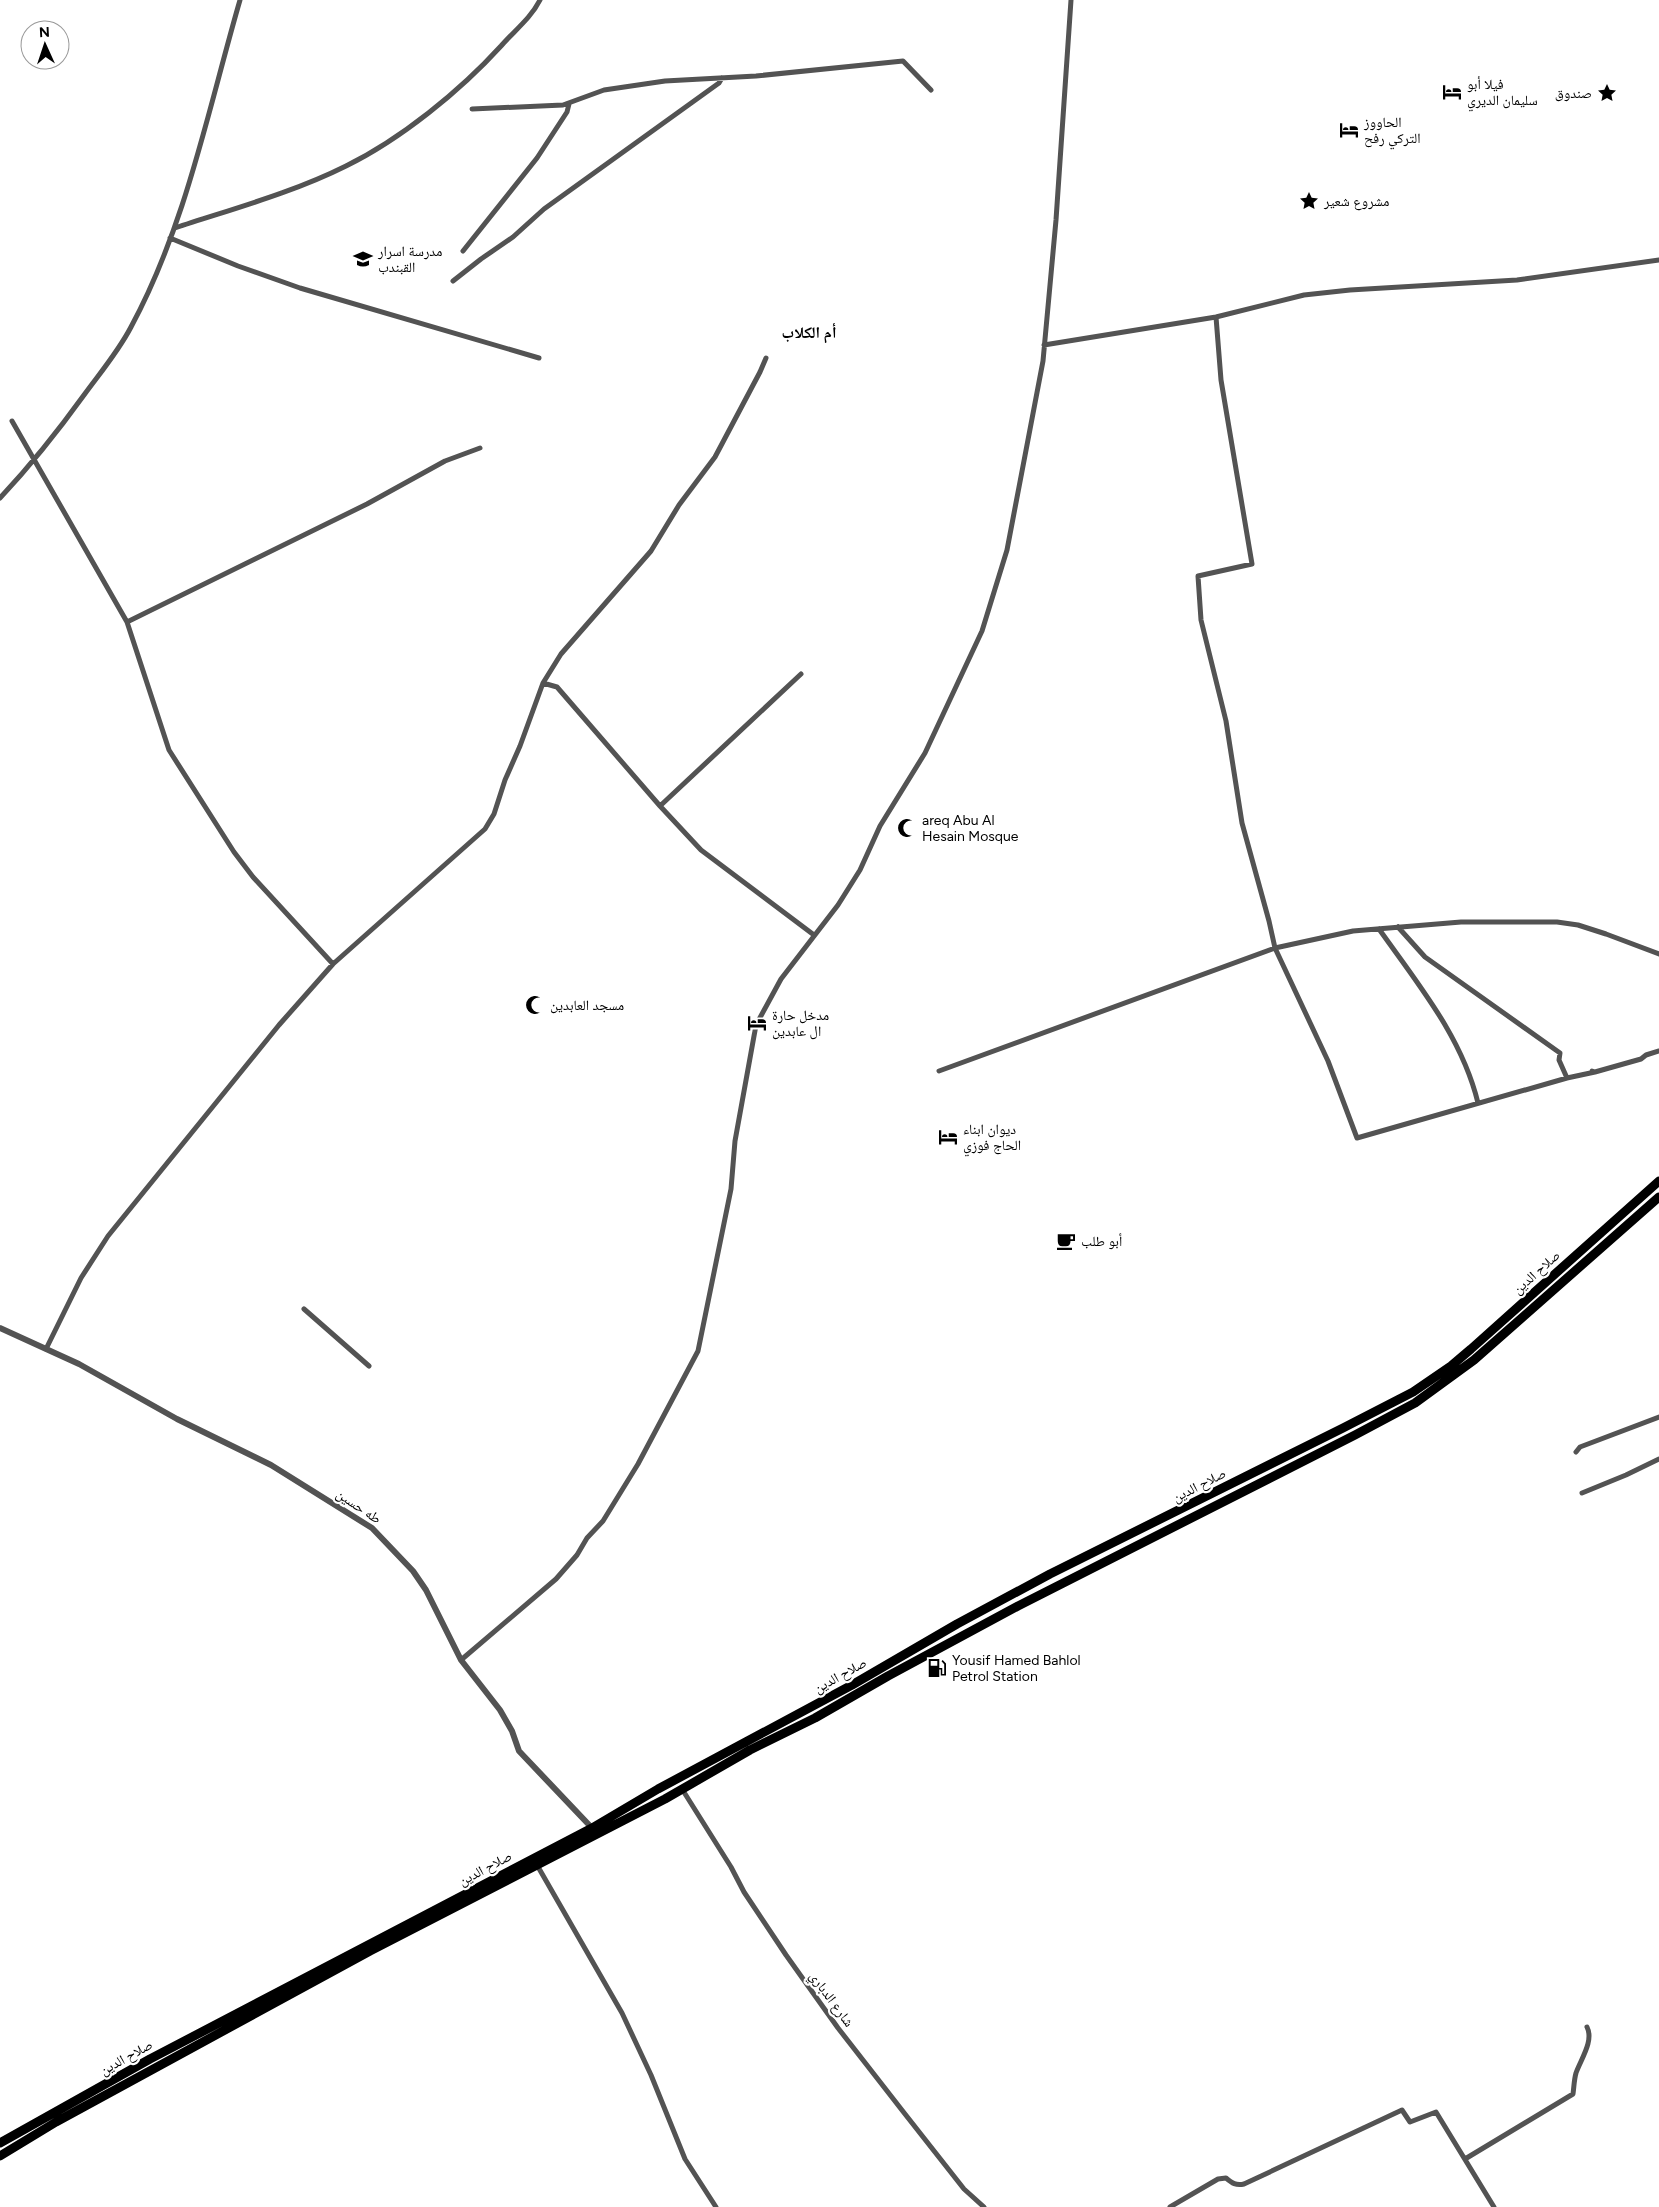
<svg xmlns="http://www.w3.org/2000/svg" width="1659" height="2207" font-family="Figtree,'Noto Naskh Arabic',sans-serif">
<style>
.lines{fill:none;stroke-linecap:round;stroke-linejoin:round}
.minor{stroke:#535353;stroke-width:5}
.tertiary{stroke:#535353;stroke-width:6}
.trunk{stroke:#000;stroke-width:9}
.labels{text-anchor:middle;stroke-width:4.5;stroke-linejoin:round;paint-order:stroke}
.poi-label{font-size:14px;fill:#000;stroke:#fff;text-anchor:start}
.street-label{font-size:14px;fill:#000;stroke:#fff}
.quarter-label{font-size:16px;font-weight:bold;fill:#000;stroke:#fff}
</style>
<rect width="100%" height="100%" fill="#fff"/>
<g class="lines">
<path class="minor" d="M472,109L563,105L604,90L665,81L756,76L903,61L931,90
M175,228C232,209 292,193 346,166C401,139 460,91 501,46C514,31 531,18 540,0
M170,238L238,266L300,288L539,358
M463,251L537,158L567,112L569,104
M453,281L481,259L513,237L544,209L719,83L722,78
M1216,317L1221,380L1252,564L1198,576L1201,620L1226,721L1242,823L1269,921L1275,948L1328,1061L1357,1138L1567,1078L1595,1072
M1044,345L1216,317L1304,295L1350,290L1517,280L1659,260
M12,421L127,622L169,750L234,852L253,877L333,964
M0,498C30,466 58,431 84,395C100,373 118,352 131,327C186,225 208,110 240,0
M127,622L367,504L445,461L480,448
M543,683L557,687L660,806L701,850L814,935
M660,806L801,674
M1398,927L1425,957L1560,1053L1559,1060L1567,1078
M1379,929C1418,984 1462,1037 1478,1103
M939,1071L1275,948L1353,931L1461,922H1557L1578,925L1606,934L1659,954
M1592,1071L1595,1072L1641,1059L1646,1055L1659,1051
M304,1309L369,1366
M46,1349L81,1278L108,1236L279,1025L333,964L485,829L494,814L505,780L520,746L543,683L561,654L651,551L679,505L715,457L760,372L766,358
M1576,1452L1580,1447L1659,1417
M1582,1493L1626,1475L1659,1459
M461,1660L556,1579L577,1555L587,1538L603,1521L638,1464L698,1351L731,1189L735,1141L756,1025L781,979L838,905L860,870L880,826L925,753L982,631L1007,550L1043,361L1056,220L1071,0
M682,1789L731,1867L744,1892L786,1955L838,2028L905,2114L964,2189L984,2207
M537,1865L622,2013L651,2075L685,2159L716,2207
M1465,2159L1573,2094C1574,2087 1574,2080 1576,2073C1581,2059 1594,2041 1587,2027
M1170,2207L1218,2179L1226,2178C1232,2183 1236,2186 1244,2184L1402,2110L1410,2122L1436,2112L1494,2207"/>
<path class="tertiary" d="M0,1328L79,1364L177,1419L271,1465L372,1528L413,1571L426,1590L461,1660L500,1710L512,1731L519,1751L592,1828"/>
<path class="trunk" d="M0,2143L150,2059L592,1828L658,1789L852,1685L957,1624L1050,1574L1343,1428L1413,1392L1451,1366L1471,1349L1659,1181
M0,2156L56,2122L370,1951L665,1799L750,1750L815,1718L888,1676L1018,1606L1355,1435L1415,1403L1474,1360L1659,1197"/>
</g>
<defs>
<g id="hotel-bare" transform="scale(1.5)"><path d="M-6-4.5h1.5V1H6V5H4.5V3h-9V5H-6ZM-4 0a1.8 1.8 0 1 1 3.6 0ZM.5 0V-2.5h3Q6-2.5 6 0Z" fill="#000" stroke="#fff" stroke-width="2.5" paint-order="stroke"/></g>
<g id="sight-bare" transform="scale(1.5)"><path d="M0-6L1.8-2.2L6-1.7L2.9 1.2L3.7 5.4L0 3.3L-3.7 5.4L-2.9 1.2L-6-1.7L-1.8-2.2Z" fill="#000" stroke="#fff" stroke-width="2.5" paint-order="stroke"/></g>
<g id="school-bare" transform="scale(1.5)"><path d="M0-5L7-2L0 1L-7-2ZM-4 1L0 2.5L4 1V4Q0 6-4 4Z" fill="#000" stroke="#fff" stroke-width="2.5" paint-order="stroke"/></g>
<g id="mosque-bare" transform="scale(1.5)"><path d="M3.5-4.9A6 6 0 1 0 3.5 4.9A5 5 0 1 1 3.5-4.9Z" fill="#000" stroke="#fff" stroke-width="2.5" paint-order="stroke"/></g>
<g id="cafe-bare" transform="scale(1.5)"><path d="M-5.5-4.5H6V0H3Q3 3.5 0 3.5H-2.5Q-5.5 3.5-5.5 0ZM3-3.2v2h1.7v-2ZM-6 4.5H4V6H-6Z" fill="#000" stroke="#fff" stroke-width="2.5" paint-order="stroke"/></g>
<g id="fuel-bare" transform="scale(1.5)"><path d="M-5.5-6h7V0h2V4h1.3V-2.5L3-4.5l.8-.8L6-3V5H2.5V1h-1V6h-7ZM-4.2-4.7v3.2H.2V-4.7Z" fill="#000" stroke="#fff" stroke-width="2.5" paint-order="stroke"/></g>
</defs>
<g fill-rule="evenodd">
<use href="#hotel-bare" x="1452" y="92"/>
<use href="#sight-bare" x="1607" y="93"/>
<use href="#hotel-bare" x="1349" y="130"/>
<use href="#sight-bare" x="1309" y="201"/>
<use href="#school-bare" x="363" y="259"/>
<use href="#mosque-bare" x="907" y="828"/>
<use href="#mosque-bare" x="535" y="1005"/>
<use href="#hotel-bare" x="757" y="1023"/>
<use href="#hotel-bare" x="948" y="1137"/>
<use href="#cafe-bare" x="1066" y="1241"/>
<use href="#fuel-bare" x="937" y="1668"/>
</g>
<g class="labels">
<g class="poi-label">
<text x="1467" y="89">فيلا أبو<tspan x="1467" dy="16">سليمان الديري</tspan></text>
<text x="1592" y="98" text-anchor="end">صندوق</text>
<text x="1364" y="127">الحاووز<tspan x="1364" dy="16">التركي رفح</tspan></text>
<text x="1324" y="206">مشروع شعير</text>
<text x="378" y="256">مدرسة اسرار<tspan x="378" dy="16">القبندب</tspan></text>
<text x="922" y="825">areq Abu Al<tspan x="922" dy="16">Hesain Mosque</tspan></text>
<text x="550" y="1010">مسجد العابدين</text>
<text x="772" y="1020">مدخل حارة<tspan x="772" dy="16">ال عابدين</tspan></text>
<text x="963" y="1134">ديوان ابناء<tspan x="963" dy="16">الحاج فوزي</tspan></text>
<text x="1081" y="1246">أبو طلب</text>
<text x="952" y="1665">Yousif Hamed Bahlol<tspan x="952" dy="16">Petrol Station</tspan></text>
</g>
<g class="street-label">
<text transform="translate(1536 1272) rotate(-42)" y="5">صلاح الدين</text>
<text transform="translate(1199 1485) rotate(-27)" y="5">صلاح الدين</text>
<text transform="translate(359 1506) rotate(34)" y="5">طه حسين</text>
<text transform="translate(840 1675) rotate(-29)" y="5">صلاح الدين</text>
<text transform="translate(485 1868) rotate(-28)" y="5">صلاح الدين</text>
<text transform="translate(832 1999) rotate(54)" y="5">شارع الدباري</text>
<text transform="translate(126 2057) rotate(-29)" y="5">صلاح الدين</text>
</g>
<g class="quarter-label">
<text x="809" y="338">أم الكلاب</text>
</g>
</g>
<g transform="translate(45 45) rotate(357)"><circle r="24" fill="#ffffff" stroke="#999999"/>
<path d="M0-4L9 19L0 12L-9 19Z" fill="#000000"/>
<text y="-8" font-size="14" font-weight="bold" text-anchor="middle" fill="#000000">N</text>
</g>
</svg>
